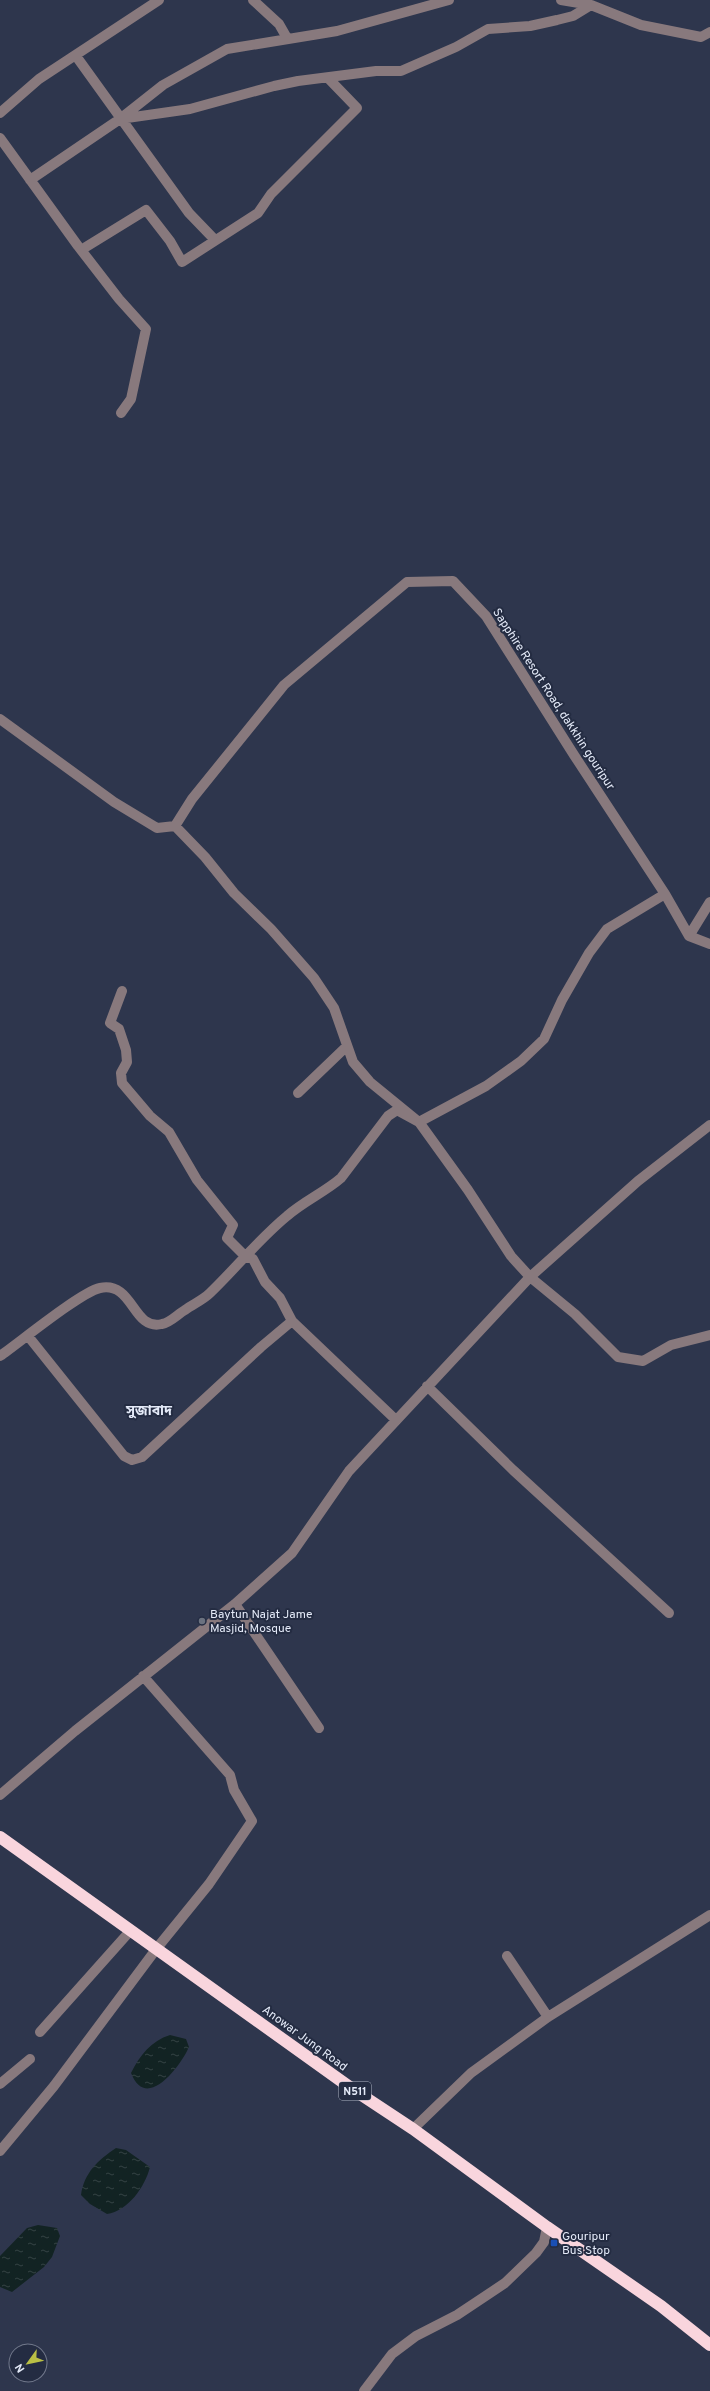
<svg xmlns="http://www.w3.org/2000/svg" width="710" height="2391" font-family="Overpass,'Noto Sans Bengali',sans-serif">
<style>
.water{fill:url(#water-ripples)}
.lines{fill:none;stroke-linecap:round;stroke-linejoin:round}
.minor{stroke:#88797d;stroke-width:10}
.highway{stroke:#f9d5dd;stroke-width:12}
.worship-dot{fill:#6b7280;stroke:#242c42;stroke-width:1.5}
.transit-dot{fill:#1a4fb4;stroke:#242c42;stroke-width:1.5}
.labels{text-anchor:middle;stroke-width:4;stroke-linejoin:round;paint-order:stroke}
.shield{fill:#242c42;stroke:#aab1c1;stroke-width:1}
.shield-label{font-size:11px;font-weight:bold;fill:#e4eaf8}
.street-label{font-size:12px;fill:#e4eaf8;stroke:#242c42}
.poi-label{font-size:12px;fill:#e4eaf8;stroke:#242c42;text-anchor:start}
.quarter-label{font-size:14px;font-weight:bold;fill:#e4eaf8;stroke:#242c42}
</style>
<defs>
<pattern id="water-ripples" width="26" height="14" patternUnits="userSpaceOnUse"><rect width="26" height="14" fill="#122323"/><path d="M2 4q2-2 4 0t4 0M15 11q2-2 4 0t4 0" fill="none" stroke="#344344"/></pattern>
</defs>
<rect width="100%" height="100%" fill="#2e364d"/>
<path class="water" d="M170,2035L186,2039L189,2047C180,2067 146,2112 131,2073C140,2055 151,2041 170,2035Z
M116,2148L126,2150L150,2167C145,2187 128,2211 107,2214L90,2204L81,2195C84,2173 98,2160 116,2148Z
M38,2225L57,2228L60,2236L52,2257L44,2267L12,2292L0,2287V2256L27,2228Z"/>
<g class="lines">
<path class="minor" d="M253,0L279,24L287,38
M561,0L591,5
M76,56L189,213L215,240
M0,113L39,79L159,0
M120,119L190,109L274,86L298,81L376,71H401L456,47L488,29L530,26L557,20L573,16L591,5L641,25L701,37L710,32
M0,138L78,246L119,299L146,329L131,399L121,413
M30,180L120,119L163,85L227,49L337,31L449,0
M81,250L146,210L170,241L182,262L258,213L271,194L357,108L328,78
M0,719L114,802L157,828L175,826L192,799L284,685L407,582L453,581L486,616L574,755L665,894L689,936L710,944
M689,936L710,902
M122,991L110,1023L119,1029L126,1050L127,1062L121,1073L122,1083L150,1116L169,1132L197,1180L233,1225L227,1238L245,1256L253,1259L265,1282L280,1298L292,1321
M298,1093L347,1046
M710,1125L638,1181L530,1277L575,1314L618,1357L643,1361L671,1345L710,1335
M28,1336L124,1456L132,1460L142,1457L261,1347L292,1321L396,1420
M0,1356C20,1342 81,1292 100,1288C134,1281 132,1331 162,1324C170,1323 178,1314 185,1310C193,1304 203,1300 210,1293C236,1268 259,1239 287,1216C304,1201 325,1192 341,1178L388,1116L397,1110L419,1122L486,1086L521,1061L544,1039L562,1000L589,953L607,929L665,894
M427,1386L513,1470L669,1613
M235,1604L319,1728
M0,1795L75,1731L235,1604L292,1553L349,1471L530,1277L511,1256L468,1190L419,1122L370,1082L353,1062L334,1008L314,978L271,929L234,893L205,857L175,826
M507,1956L548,2017
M40,2032L131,1930
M0,2084L30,2059
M413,2129L471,2073L548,2017L710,1915
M0,2151L54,2086L157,1948L209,1884L252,1821L234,1790L230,1775L143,1676
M364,2391L392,2354L416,2336L457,2315L505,2283L536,2253L544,2242L547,2227"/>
<path class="highway" d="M0,1837L351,2088L413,2129L547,2227L661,2306L710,2345"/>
</g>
<circle class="worship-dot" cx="202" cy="1621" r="4"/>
<rect class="transit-dot" x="550" y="2239" width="8" height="8" rx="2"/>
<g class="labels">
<rect class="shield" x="339" y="2082" width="32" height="18" rx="3"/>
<g class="shield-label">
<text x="355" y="2095">N511</text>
</g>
<g class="street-label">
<text transform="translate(554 699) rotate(57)" y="4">Sapphire Resort Road, dakkhin gouripur</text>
<text transform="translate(305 2038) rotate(36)" y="4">Anowar Jung Road</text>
</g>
<g class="poi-label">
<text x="210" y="1618">Baytun Najat Jame<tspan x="210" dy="14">Masjid, Mosque</tspan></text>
<text x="562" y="2240">Gouripur<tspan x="562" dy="14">Bus Stop</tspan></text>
</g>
<g class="quarter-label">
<text x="149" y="1415">সুজাবাদ</text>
</g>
</g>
<g transform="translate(28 2363) rotate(237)"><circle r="19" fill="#242c42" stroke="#71788b"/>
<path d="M0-3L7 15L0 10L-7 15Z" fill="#bac045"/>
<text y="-6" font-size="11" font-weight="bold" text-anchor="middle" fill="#e4eaf8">N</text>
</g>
</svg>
